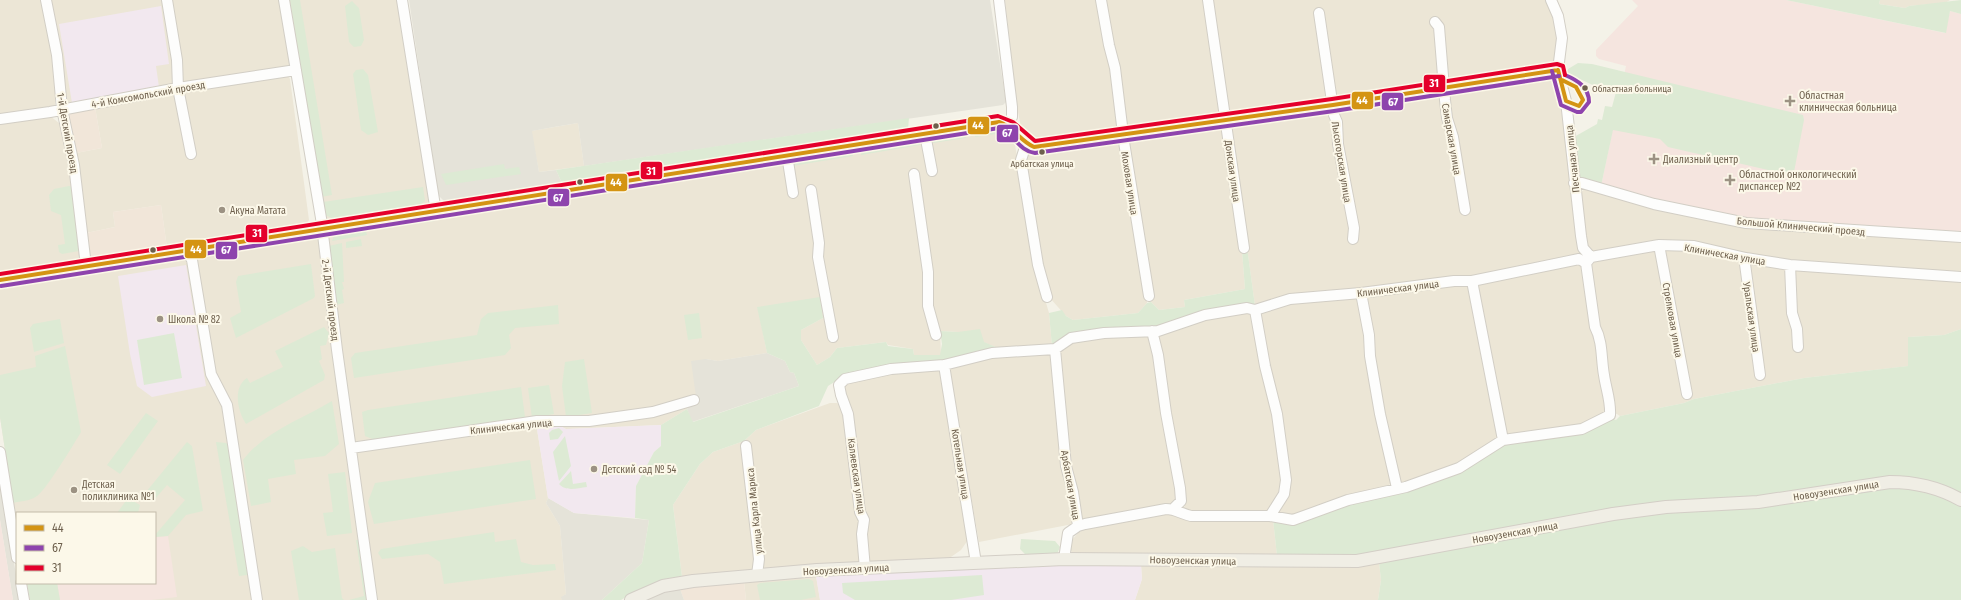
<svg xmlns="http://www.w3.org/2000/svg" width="1961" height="600" font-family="'Fira Sans Condensed',sans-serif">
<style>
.residential{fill:#ece6d6}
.commercial{fill:#f1e6d9}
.industrial{fill:#e5e3d9}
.education{fill:#f2e8ef}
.medical{fill:#f5e5df}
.green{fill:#ddead4}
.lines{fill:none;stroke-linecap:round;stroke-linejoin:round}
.minor-casing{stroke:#d2cec5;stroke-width:12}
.major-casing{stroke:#d3cec6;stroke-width:14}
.minor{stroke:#fdfdfc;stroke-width:10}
.major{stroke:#f0eee5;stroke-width:12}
.bus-1-casing{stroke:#fcf8e9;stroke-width:7}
.bus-2-casing{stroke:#fcf8e9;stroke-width:7}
.bus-3-casing{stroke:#fcf8e9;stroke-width:7}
.bus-1{stroke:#d49413;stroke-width:4}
.bus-2{stroke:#8e44ad;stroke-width:4}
.bus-3{stroke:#e4002b;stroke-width:4}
.bus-dot{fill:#6d5f4c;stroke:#fcf8e9;stroke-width:1.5}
.poi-dot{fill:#9c9283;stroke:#fcf8e9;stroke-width:1.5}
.labels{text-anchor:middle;stroke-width:4;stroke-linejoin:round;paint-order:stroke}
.bus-label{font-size:9px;fill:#6d5f4c;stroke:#fcf8e9;text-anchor:start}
.street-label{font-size:10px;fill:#6d5f4c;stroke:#fcf8e9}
.poi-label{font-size:10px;fill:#6d5f4c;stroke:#fcf8e9;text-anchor:start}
.line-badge{stroke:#fcf8e9;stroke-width:1.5}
.badge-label{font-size:11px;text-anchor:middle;font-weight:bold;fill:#fff}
</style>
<rect width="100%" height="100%" fill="#f4f2e8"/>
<path class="residential" d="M0,0H44L55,56V106L0,116Z
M49,0H163L172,64L173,86L65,105Z
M171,0H280L290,68L182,86Z
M288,0H398L430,199L425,207L332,222L326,219Z
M1005,0H1098L1112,68L1119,127L1117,130L1114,132L1034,143L1024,136L1021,127L1017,107Z
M1105,0H1205L1220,114L1217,117L1128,128L1125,124Z
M1211,0H1548L1555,17L1558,38L1557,56L1552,64L1546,68L1230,115Z
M1880,0H1950L1945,3L1909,6L1905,8L1879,4Z
M284,76H288L290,79L309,220L305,227L167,248L161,205L113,212L115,227L86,233L76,153L102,148L95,107Z
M1550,78L1556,81L1558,88L1581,250L1578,255L1531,268L1255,306L1231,131L1234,124L1326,111L1331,114L1354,243L1338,111L1344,108L1436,94L1440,96L1449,117V94L1454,91Z
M50,116L59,123L64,131L72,165L80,258L77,261L0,274V123Z
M578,123L584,166L539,172L531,131Z
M1218,126L1222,129L1242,251L1245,289L1184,300L1185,307L1159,310L1151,302L1129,142L1132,140Z
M1000,128L1014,139L1035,265L1049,313L1052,346L1003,350L958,332L940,331L941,355H914L913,349L888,345L886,342L837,348L830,357L817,365L801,340V330L823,318L758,307L767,353L718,361L706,359L696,397L687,409L661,425L566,429L558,425L537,429L548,498L546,503L560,526L566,594L562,597V600H376L362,517L328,241L330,236L333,234L365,229L379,225L852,149Z
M1114,142L1122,149L1147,286V303L1138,313L1073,320L1066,316L1049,297L1041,265L1024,161L1027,155L1032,152Z
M1588,188L1961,241V275L1789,263L1694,243L1592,252L1587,246L1580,195L1582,191Z
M316,235L320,238L370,600H30L27,583H155V513H17V529L0,417V283Z
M1659,248H1692L1740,259L1961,280V329L1944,335L1908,337L1909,366L1804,378L1694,399L1684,403L1620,416L1612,411L1590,262Z
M1576,262L1583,266L1608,410L1582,426L1507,436L1475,292L1478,286L1483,282Z
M1454,283L1469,285L1498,437L1458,464L1402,483L1399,480L1382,413L1365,302L1367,296Z
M1357,298L1392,479L1390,484L1387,487L1294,517L1273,513L1285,495L1261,312L1290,301Z
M1250,311L1274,415L1284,482L1281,493L1269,513L1191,514L1183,508L1185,506L1158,334L1205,317Z
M1148,334L1150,338L1178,497L1176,504L1085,521L1081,519L1069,466L1059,353L1071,341L1103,335Z
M1053,353L1075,520L1073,524L979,542L949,368L992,357Z
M942,369L970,537L961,550L948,559L871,564L868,561L863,510L844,384L891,371Z
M830,403H837L842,407L861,521L860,561L857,564L682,577L673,505L700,464L713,452L744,441L756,430Z
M1160,513L1176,515L1273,519L1277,556L1072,553L1071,550V541L1079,532L1088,527Z
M1379,562L1381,580L1378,600H1135L1142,579L1141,565L1341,567Z
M816,576L820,600H746L744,581Z"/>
<path class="commercial" d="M95,107L102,148L76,153L68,113Z
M161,205L167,248L94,259L90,257L86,233L115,227L113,212Z
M744,581L746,600H684L680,589Z"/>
<path class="industrial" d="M409,0H990L1006,102L1003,105L584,166L578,123L554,127L532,131L539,172L556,170L561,181L564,183L444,201L438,195Z
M767,353L785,361L790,372L794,373L799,386L692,422L687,409L696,397L691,361L706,359L718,361Z
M0,478L5,516L21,600H13L0,520Z
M548,498L574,513L649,520L642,563L602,600H562L561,597L566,594L560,526L546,503Z
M680,589L684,600H640L664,592Z"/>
<path class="education" d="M161,6L169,64L156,66L159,87L72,103L59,24Z
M186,265L206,386L152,397L137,386L130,354L118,276Z
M558,425L566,429L661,425V446L654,452L636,486L635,518L574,513L548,498L537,429Z
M1065,565H1141L1142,579L1135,600H820L816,576Z"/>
<path class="medical" d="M1632,0H1786L1945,33L1950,11L1961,14V235L1747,221L1652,201L1601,186L1626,66L1599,59L1596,56V50L1638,6Z
M0,520L13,600H0Z
M168,536L177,597L152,600H60L57,583H155V537Z"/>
<path class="green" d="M290,0H300L332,195L321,197Z
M1786,0H1880L1879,4L1905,8L1909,6L1961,0V14L1950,11L1946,33Z
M352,1L359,8L364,40L361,46L354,47L349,42L345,6Z
M1578,63L1592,64L1803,115L1804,120L1794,172L1793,174H1786L1668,147L1660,139L1613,130L1601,186L1581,179L1578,174L1574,137L1597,124L1598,119L1602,120L1605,106L1612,107L1616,92L1601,89L1580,79L1570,81L1566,75L1568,69Z
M363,69L368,75L378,132L368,135L361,130L353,74L356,70Z
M909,118L908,129L904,131L564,183L561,181L556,170Z
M1001,129L1003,133L975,137V132Z
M966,132V138L933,143L932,137Z
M919,140L920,145L861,155V149Z
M852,152L853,156L792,166L794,161Z
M773,162L786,165L710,177L715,171Z
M504,164L505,169L519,167L521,174L446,185L441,174Z
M689,174L690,179L496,210L495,204Z
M69,186L73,187L79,251L62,254L59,252L58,245L65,244L61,215L51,211L49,195L54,189Z
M423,187L425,201L419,206L334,219L325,215L323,202Z
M435,217V221L383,229V224Z
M366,231L367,235L332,241L334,236Z
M361,239L362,246L346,248V242Z
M342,243L344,282H342L344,289L342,290L344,303L336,305L329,246Z
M1247,247L1255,306L1154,329L1052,346L1049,313L1062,310L1066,316L1073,320L1138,313L1147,303L1151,302L1159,310L1185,307L1184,300L1245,289L1242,251Z
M311,264L315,296L314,298L236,338L230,318L241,312L236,282L238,276Z
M820,297L823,318L801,330V340L817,365L830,357L837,348L886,342L888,346L913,349L914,355H940L942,344L940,331L958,332L980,329L984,342L1003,350L939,363L844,376L828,386L819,406L756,430L744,441L713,452L700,464L673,505L682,577L649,585L634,592L621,600H602L642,563L649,520L635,518L636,486L654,452L661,446V425L687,409L693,422L799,386L794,373L790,372L785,361L767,353L757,307Z
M558,305L559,324L515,328L509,335L511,348L505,355L354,378L351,358L355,353L477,335L481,319L488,313Z
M699,313L702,338L688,340L684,315Z
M60,319L64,343L34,352L30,328L33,324Z
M324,327L329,333L326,345L320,346L322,359L319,361L325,375L324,380L246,424C238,412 232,388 247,378L250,383L283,367L275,351Z
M1961,329V494C1934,482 1921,477 1891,477L1758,497L1634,505L1358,556H1277L1273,519L1283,522L1299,523L1359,500L1407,490L1507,442L1610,418L1616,420L1620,416L1684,403L1694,399L1804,378L1908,366V337L1944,335Z
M174,333L182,378L144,385L137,340Z
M65,346L81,432C74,444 46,490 37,496C30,501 21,501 13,503L0,417V375L36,367L35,356Z
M584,359L592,413L566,417L562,386L565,362Z
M549,385L554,414L532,418L528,388Z
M521,387L525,417L375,440L365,436L362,412L368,410Z
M332,401L339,444L325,456L294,460L296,474L268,479L271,502L251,506L243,460C264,432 302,419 332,401Z
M146,413L158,421L120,474L107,465Z
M559,428L563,432L558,439L550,440L549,433L552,430Z
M565,436L571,466L559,481L553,452Z
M187,442L192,446L203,511L186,515L168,536L155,537V535L185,500L167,485L155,499L146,492Z
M216,442L226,443L229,446L250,572L247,575L239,576Z
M530,460L536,499L374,524L368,502L375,483Z
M571,471L573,484L586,482L587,487C577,488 566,492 559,484Z
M345,472L352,533L327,536L323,513L333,512L328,474Z
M1891,487C1919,487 1936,493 1961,505V600H1378L1381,580L1379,562L1614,518Z
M128,498L140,505L138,513H117Z
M494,532L495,542L516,539L521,562L533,565L555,564L556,570L444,584L440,562L428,554L382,559L378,553L381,549Z
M1021,539L1055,541L1060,547L1057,554L1026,555L1020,549Z
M356,540H361L370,600H349L364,596Z
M303,546L312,552L335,548L342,598L344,600H299L291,551Z
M982,575L984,595L951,600H855L843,593L842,583Z
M809,579L813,581L816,597L801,600H760L757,585L760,583Z
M27,583H57L60,600H30Z"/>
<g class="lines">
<g class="minor-casing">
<path id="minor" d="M46,0L57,55L62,109L74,165L86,266
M167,0L177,60L178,88L191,154
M284,0L321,218L337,350L372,600
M402,0L436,212
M999,0L1012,107V117L1007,124
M1101,0L1109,45L1115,68L1124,142L1149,296
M1208,0L1244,248
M1551,0L1558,16L1562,38L1558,70L1566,101L1581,236L1583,248L1591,257
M1319,13L1334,115L1337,122L1338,144L1354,228L1353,239
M1435,22L1439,27L1445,100L1447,118L1453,137L1465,210
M0,119L50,112L178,88L296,70
M925,134L932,171
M1026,144L1021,160L1038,265L1047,297
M787,155L793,193
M914,174L928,272V306L936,335
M1574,183H1582L1654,204L1746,223L1961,237
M811,190L819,243L818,257L833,337
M1659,245L1687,394
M186,250L192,260L211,374L227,405L257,600
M1746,258L1745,264L1760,375
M1790,265L1792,313L1797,329L1798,347
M0,280L445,211L999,122C1015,125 1019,142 1034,147L1333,105L1558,70
M1472,281L1503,440
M1361,293L1369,335L1370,356L1380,414L1397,488
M1255,310L1265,366L1277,414L1286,480L1284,494L1270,516
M1152,331L1158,355L1166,413L1180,488L1181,501L1173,509
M1055,349L1066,466L1073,492L1078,526
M944,365L976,563
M746,446L759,559L757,575
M351,448L537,421H589L653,412L694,400
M0,452L17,558
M1064,559L1068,533L1078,526L1085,524L1166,509C1175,509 1182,514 1191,516H1270L1293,520L1348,500L1406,487L1459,468L1503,440L1582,429L1610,415C1611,401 1606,389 1604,375C1601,359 1603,342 1595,327L1586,263
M865,569L862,534L864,520L860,512L848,414L841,395L839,385L845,379L891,369L944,365L992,353L1055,349L1071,338L1104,333L1158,331L1205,315L1247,308L1255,310L1290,299L1361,293L1454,281H1472L1579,259L1586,263L1591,257L1659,245L1694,246L1746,258L1790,265L1961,277
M21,583L24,600"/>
</g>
<g class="major-casing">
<path id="major" d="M631,600L663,586L693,581L817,570L1064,559L1357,561L1613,514L1666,507L1758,502L1890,482C1916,482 1938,487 1961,500"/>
</g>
<use href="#minor" class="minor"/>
<use href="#major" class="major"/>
<g class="bus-1-casing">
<path id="bus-1" d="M1558,70L1566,101L1579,106L1583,100L1576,87L1562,80
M0,280L999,122C1014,127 1020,141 1034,147L1333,105L1558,70"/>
</g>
<g class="bus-2-casing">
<path id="bus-2" d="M1552,71L1561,105L1577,112H1581L1589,102C1589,87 1577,80 1565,75
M1,286L999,128C1013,133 1019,151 1035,153L1334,111L1559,76"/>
</g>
<g class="bus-3-casing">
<path id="bus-3" d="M0,274L998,116L1013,122L1035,141L1332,99L1557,64L1563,66L1565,75"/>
</g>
<use href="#bus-1" class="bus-1"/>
<use href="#bus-2" class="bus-2"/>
<use href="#bus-3" class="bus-3"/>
</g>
<g class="bus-dot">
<circle cx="1585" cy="88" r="3.5"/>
<circle cx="936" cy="126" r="3.5"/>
<circle cx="1042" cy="152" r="3.5"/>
<circle cx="580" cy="182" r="3.5"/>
<circle cx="153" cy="250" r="3.5"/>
</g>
<g class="poi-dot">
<path d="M1788 95h4v4h4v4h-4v4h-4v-4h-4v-4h4z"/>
<path d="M1652 153h4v4h4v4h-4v4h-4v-4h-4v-4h4z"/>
<path d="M1728 174h4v4h4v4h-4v4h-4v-4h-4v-4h4z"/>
<circle cx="222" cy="210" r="4"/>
<circle cx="160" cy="319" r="4"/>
<circle cx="594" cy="469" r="4"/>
<circle cx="74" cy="490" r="4"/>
</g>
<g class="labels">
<g class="bus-label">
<text x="1592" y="92">Областная больница</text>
<text x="1042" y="167" text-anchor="middle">Арбатская улица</text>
</g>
<g class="street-label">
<text transform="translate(148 94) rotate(-10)" y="4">4-й Комсомольский проезд</text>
<text transform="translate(68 133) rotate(80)" y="4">1-й Детский проезд</text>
<text transform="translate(1452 139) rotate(80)" y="4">Самарская улица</text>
<text transform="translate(1572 159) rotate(-96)" y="4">Песчаная улица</text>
<text transform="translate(1342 162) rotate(81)" y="4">Лысогорская улица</text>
<text transform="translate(1233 171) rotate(82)" y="4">Донская улица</text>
<text transform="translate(1130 183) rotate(81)" y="4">Моховая улица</text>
<text transform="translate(1801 226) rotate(5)" y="4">Большой Клинический проезд</text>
<text transform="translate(1725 254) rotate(10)" y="4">Клиническая улица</text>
<text transform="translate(1398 288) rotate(-7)" y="4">Клиническая улица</text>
<text transform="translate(331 300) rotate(83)" y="4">2-й Детский проезд</text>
<text transform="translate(1752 317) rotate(82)" y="4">Уральская улица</text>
<text transform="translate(1673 320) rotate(80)" y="4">Стрелковая улица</text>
<text transform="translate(511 426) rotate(-6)" y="4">Клиническая улица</text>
<text transform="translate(961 464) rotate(81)" y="4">Котельная улица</text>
<text transform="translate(857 476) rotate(82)" y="4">Каляевская улица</text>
<text transform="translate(1071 485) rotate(80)" y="4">Арбатская улица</text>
<text transform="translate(1836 490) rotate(-9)" y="4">Новоузенская улица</text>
<text transform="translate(754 511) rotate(-96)" y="4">улица Карла Маркса</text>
<text transform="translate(1515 532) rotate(-10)" y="4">Новоузенская улица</text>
<text transform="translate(1193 560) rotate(1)" y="4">Новоузенская улица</text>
<text transform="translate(846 569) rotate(-3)" y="4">Новоузенская улица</text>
</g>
<g class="poi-label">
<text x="1799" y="99">Областная<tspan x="1799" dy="12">клиническая больница</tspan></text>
<text x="1663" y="163">Диализный центр</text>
<text x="1739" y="178">Областной онкологический<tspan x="1739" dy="12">диспансер №2</tspan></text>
<text x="230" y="214">Акуна Матата</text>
<text x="168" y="323">Школа № 82</text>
<text x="602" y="473">Детский сад № 54</text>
<text x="82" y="488">Детская<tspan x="82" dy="12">поликлиника №1</tspan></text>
</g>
</g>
<g class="line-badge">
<rect x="1423" y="74" width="23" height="19" rx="4" fill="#e4002b"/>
<rect x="1351" y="91" width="23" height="19" rx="4" fill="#d49413"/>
<rect x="1381" y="92" width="23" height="19" rx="4" fill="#8e44ad"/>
<rect x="967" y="116" width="23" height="19" rx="4" fill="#d49413"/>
<rect x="996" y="124" width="23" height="19" rx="4" fill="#8e44ad"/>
<rect x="640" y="161" width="23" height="19" rx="4" fill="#e4002b"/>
<rect x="605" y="173" width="23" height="19" rx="4" fill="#d49413"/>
<rect x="547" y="188" width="23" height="19" rx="4" fill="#8e44ad"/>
<rect x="245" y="224" width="23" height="19" rx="4" fill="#e4002b"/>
<rect x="184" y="239" width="23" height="20" rx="4" fill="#d49413"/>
<rect x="215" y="241" width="23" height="19" rx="4" fill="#8e44ad"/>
</g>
<g class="badge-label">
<text x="1434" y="87">31</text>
<text x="1362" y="104">44</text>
<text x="1393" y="106">67</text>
<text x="978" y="129">44</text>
<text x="1007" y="137">67</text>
<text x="651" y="175">31</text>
<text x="616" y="186">44</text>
<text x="558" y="202">67</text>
<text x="257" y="237">31</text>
<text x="196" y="253">44</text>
<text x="226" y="254">67</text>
</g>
<rect x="16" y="512" width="140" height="72" fill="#fcf8e9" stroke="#c3bbaa"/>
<rect x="24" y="525" width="20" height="6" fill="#d49413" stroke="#c3bbaa"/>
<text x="52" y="532" font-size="12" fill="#6d5f4c">44</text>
<rect x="24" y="545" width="20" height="6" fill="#8e44ad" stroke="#c3bbaa"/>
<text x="52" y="552" font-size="12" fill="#6d5f4c">67</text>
<rect x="24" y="565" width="20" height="6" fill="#e4002b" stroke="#c3bbaa"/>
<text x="52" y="572" font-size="12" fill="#6d5f4c">31</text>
</svg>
